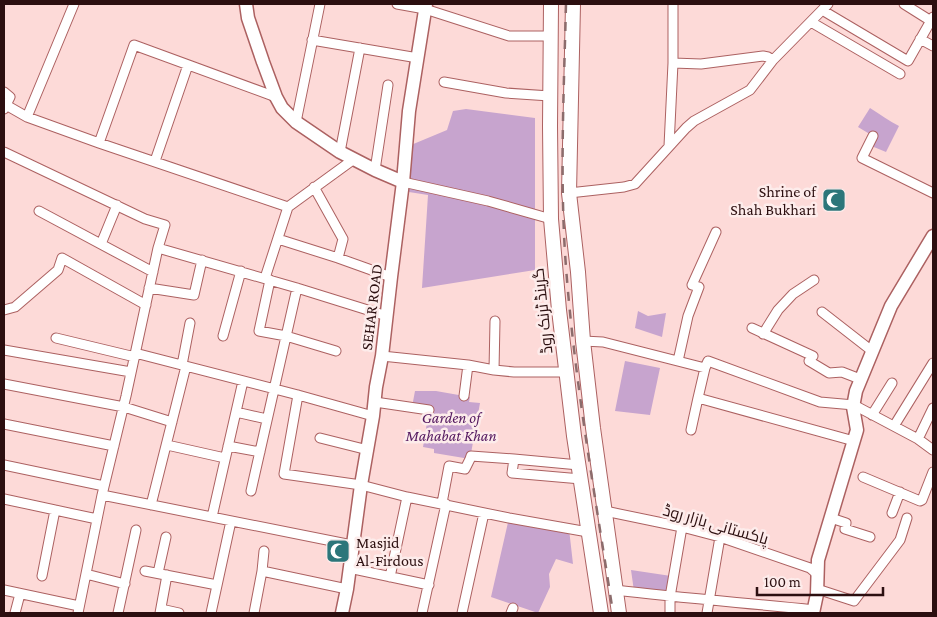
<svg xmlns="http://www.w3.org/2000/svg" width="937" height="617" font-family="'Crimson Pro',Cairo,serif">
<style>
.green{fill:#c7a4ce}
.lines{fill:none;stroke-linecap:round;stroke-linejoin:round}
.street-casing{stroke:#ac6161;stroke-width:11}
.secondary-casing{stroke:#ac6161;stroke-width:15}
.primary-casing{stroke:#ac6161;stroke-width:16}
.street{stroke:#fff;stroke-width:9}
.secondary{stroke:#fff;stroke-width:12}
.primary{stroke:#fff;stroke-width:14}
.rail{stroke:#8c6c6c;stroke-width:2.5;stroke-dasharray:9 9;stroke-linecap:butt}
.labels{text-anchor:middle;stroke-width:5;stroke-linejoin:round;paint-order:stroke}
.poi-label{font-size:16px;fill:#2c0f10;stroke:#fdeceb;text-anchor:end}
.street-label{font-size:16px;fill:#2c0f10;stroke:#fdeceb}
.park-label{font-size:16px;font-style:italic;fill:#541960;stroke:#fdeceb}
</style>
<rect width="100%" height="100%" fill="#fddad8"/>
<path class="green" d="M870,108C880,114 889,121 899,126L886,152L869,145L873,136L858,127Z
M466,109L535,118V270L422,288L428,195L409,192L411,145L447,130L453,111Z
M638,311L648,316L666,313L662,337L635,328Z
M625,361L660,368L650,415L615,411Z
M415,391H436L470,397L469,402L480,403L470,459L434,453V449L423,447L429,410L412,407Z
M509,518L569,529L573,564L556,559L549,574L550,587L538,613L491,597Z
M631,570L671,576L670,595L634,591Z"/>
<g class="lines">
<g class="street-casing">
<path id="street" d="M397,4L425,9L509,36H552
M904,4L931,21
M822,10L908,61L933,17
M811,22L900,74
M920,39L933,46
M312,40L418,58
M673,63L701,64L763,56L768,57L773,60
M444,82L506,93L550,96
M4,92L10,97L4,109
M6,105L27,117L99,143L288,207
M27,117L74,4
M296,122L320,4
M873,136L862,158L933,193
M99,143L134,45L276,97
M669,146L673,63V4
M4,152L145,219L165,225L158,248L126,396L102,495L78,613
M340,152L360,48
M155,161L188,65
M375,170L388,85
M403,182L488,201L551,219
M314,187L343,239L338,258
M569,193L624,187L635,184L686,128L694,121L750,90L773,60L828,4
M39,211L153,272
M278,239L338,258L391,277
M101,244L117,205
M158,248L297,288L387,316
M265,278L288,207L354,159
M270,280L259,331L286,336L336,351
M149,288L194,295L202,260
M4,310L15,307L58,270L62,258L146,305
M822,312L872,351
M752,328L813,356L809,361L829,373L842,372L860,379
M763,334L778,310L793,294L814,280
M223,336L241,271
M56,338L135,357
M583,341L603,342L705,368L708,361L820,402L854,405L918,439L933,450
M4,350L131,372
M135,353L298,395L373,416
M382,356L468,365L494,370L514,372H566
M678,361L688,316L699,287L692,285L716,232
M182,365L190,323
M705,368L698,398L854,441
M494,370L495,321
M4,384L124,407L172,422
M298,395L284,474L361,485L407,497L509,518L588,532
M464,396L468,365
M375,402L429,410
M236,412L267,419
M872,415L892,383
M4,424L114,446
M894,426L933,363
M691,430L698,398
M320,438L368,450
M918,439L933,408
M167,445L225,458
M228,446L260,452
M514,459L579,465
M4,465L104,486
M863,477L920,501L922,500L933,472
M251,491L297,288
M102,495L352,545
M4,499L97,519
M442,503L449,466L465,469L470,459L471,456L514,459L512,473L581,479
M151,505L186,366
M605,511L682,527L720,537L810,568L817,574
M892,513L900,492
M212,517L243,381
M831,518L846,523L845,529L870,537
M349,568L429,585
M145,571L217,585
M262,571L347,589
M158,573L166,537
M86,574L125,584
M42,576L55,510
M390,577L407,497
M817,589L854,601L900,540L907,518
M4,590L79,606
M615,590C681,598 747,603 814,610
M161,609L179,613
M15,613L20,594
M118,613L136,530
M160,613L167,575
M211,613L231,521
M254,613L262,571L264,551
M422,613L446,504
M462,613L484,513
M511,613L513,608
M670,613V597L682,527
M707,613L720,537"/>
</g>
<g class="secondary-casing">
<path id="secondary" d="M246,4L248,18L263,62L276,97L282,108L296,122L340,152L375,170L403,182
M342,613L347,589L361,485L373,416L376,387L382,356L391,277L403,182L409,111L426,4
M813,613L817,594L818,560L857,430L853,407L856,391L891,306L933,236"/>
</g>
<g class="primary-casing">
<path id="primary" d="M551,4L550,126L551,219L559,310L574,436L601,613
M573,4L569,193L578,272L583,341L593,428L619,613"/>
</g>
<use href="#street" class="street"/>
<use href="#secondary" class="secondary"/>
<use href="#primary" class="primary"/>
<path class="rail" d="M566,4C564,87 560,170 565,253C573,374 595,494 613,613"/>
</g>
<defs>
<g id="mosque-square" transform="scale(1.25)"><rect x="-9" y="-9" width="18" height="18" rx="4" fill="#2c767a" stroke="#fdeceb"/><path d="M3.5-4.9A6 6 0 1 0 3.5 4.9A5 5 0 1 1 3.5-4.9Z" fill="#fff"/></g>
</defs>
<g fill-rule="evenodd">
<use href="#mosque-square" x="834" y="200"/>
<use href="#mosque-square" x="338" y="551"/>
</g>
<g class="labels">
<g class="poi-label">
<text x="816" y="197">Shrine of<tspan x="816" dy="18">Shah Bukhari</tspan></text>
<text x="356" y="548" text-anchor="start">Masjid<tspan x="356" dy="18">Al-Firdous</tspan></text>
</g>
<g class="street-label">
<text transform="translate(371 307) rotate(-83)" y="6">SEHAR ROAD</text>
<text transform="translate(542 311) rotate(-96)" y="6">گرینڈ ٹرنک روڈ</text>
<text transform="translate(716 524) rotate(16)" y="6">پاکستانی بازار روڈ</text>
</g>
<g class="park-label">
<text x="451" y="423">Garden of<tspan x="451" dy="18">Mahabat Khan</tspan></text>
</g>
</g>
<rect width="937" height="617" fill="none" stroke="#2c0f10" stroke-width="10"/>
<path d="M757 587v8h126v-8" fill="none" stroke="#2c0f10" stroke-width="2.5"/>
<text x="764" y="587" font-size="15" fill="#2c0f10" stroke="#fdeceb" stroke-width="4" paint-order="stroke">100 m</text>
</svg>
